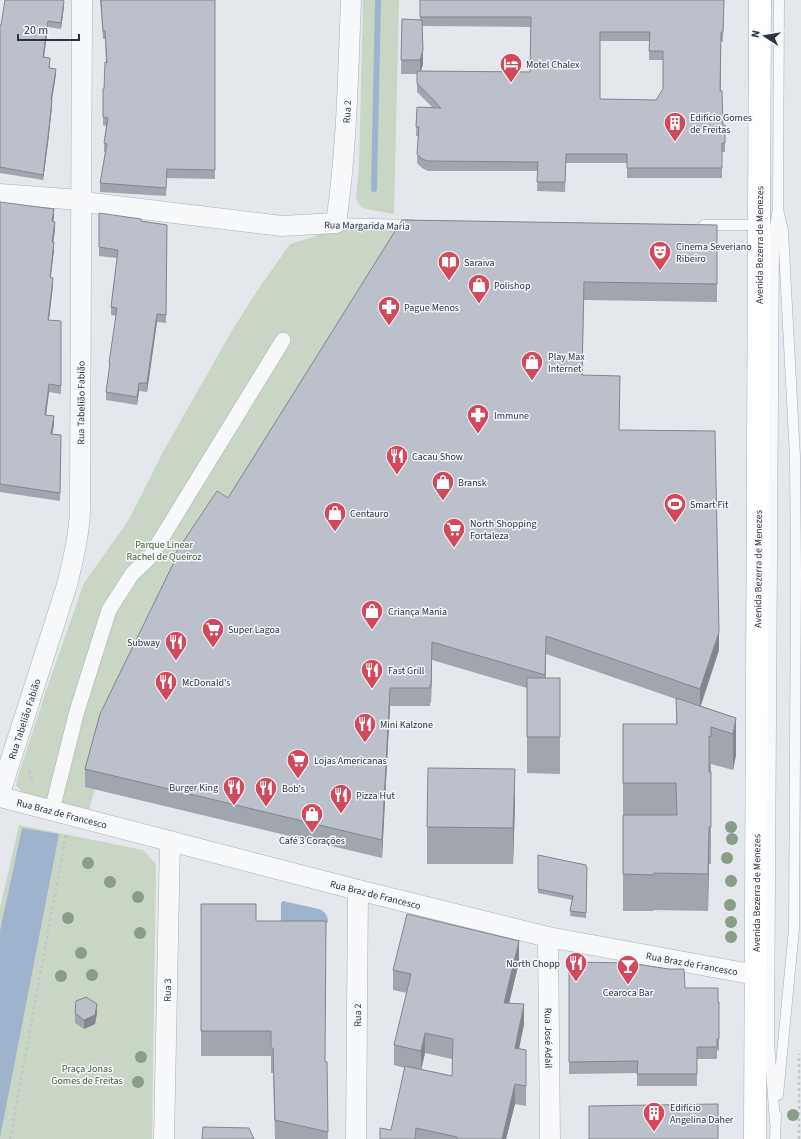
<svg xmlns="http://www.w3.org/2000/svg" width="801" height="1139" font-family="'Source Sans 3',sans-serif">
<style>
.green{fill:#c9d6c5}
.water{fill:#9fb4cc}
.lines{fill:none;stroke-linecap:round;stroke-linejoin:round}
.stream{stroke:#9fb4cc;stroke-width:6}
.service-casing{stroke:#a9aeb7;stroke-width:11}
.pedestrian-casing{stroke:#a9aeb7;stroke-width:16}
.minor-casing{stroke:#a9aeb7;stroke-width:21}
.primary-casing{stroke:#a3abb8;stroke-width:23}
.path{stroke:#c2c5cb;stroke-width:2.5;stroke-dasharray:3 3;stroke-linecap:butt}
.service{stroke:#f7f8fa;stroke-width:10}
.pedestrian{stroke:#f7f8fa;stroke-width:15}
.minor{stroke:#f7f8fa;stroke-width:20}
.primary{stroke:#fff;stroke-width:22}
.tree{fill:#899d89}
.wall{fill:#a1a5ae;fill-rule:evenodd}
.shaded-wall{fill:#83868d}
.building{fill:#bbc0ca;stroke:#83868d;fill-rule:evenodd}
.labels{text-anchor:middle;stroke-width:3;stroke-linejoin:round;paint-order:stroke}
.poi-label{font-size:10px;fill:#2b3445;stroke:#f4f6f9;text-anchor:start}
.street-label{font-size:10px;fill:#2b3445;stroke:#f4f6f9}
.park-label{font-size:10px;fill:#3f6138;stroke:#f4f6f9}
</style>
<rect width="100%" height="100%" fill="#e4e7ec"/>
<path class="green" d="M363,0H399L394,214L366,209L361,207L356,199L359,166Z
M343,222L409,230L149,620L91,802L88,814L23,793L16,785L18,776L48,685L84,583L128,521L163,452L230,334L257,291L290,244L313,237Z
M19,825L143,850L156,864L152,1139H0V908Z"/>
<path class="water" d="M22,828L59,834L0,1138V931Z
M283,901L319,909C324,911 328,915 328,922L326,924L323,925L281,921V903Z"/>
<g class="lines">
<path class="stream" d="M374,189L378,0"/>
<g class="service-casing">
<path id="service" d="M336,223L412,225
M704,225H760
M778,1095L794,929L796,573L795,457L783,231L779,213
M775,1122L769,1043L774,232L778,209L779,0
M775,1139L776,1115"/>
</g>
<g class="pedestrian-casing">
<path id="pedestrian" d="M52,810L77,711L109,610L132,574L150,557L283,340"/>
</g>
<g class="minor-casing">
<g id="minor">
<path id="s1" d="M0,194L80,200L92,203L282,226L336,223C347,149 348,74 351,0"/>
<path id="s2" d="M0,793L67,585C73,560 79,536 80,511L82,0"/>
<path id="s3" d="M0,797L358,890L548,937L756,975"/>
<path id="s4" d="M548,937L550,1139"/>
<path id="s5" d="M164,1139L170,841"/>
<path id="s6" d="M356,1139L358,890"/>
</g>
</g>
<g class="primary-casing">
<g id="primary">
<path id="s7" d="M755,1139L760,0"/>
</g>
</g>
<path class="path" d="M29,771L33,785
M10,1139L66,834
M799,1139V1054"/>
<use href="#service" class="service"/>
<use href="#pedestrian" class="pedestrian"/>
<use href="#minor" class="minor"/>
<use href="#primary" class="primary"/>
</g>
<g class="tree">
<circle cx="731" cy="827" r="6"/>
<circle cx="732" cy="839" r="6"/>
<circle cx="727" cy="858" r="6"/>
<circle cx="88" cy="863" r="6"/>
<circle cx="731" cy="881" r="6"/>
<circle cx="110" cy="882" r="6"/>
<circle cx="138" cy="897" r="6"/>
<circle cx="730" cy="905" r="6"/>
<circle cx="68" cy="918" r="6"/>
<circle cx="731" cy="922" r="6"/>
<circle cx="140" cy="933" r="6"/>
<circle cx="731" cy="937" r="6"/>
<circle cx="81" cy="953" r="6"/>
<circle cx="92" cy="975" r="6"/>
<circle cx="61" cy="976" r="6"/>
<circle cx="141" cy="1057" r="6"/>
<circle cx="138" cy="1082" r="6"/>
<circle cx="793" cy="1115" r="6"/>
</g>
<path class="wall" d="M100,0H215V179L167,178L166,196L100,192V183L105,152H104V143L106,126L103,125V89H104L106,62L105,39H103Z
M420,0H724L723,42L721,41V91L723,125H725V152H722V178H627V163H566L565,192L537,191L538,171H428L422,168L417,163L418,136H416L417,107H432L417,92V74H401L402,19L420,20ZM422,26L531,27L530,72L421,71L423,64ZM600,41H649V60H663V90L656,100L600,99Z
M64,6L61,29L48,27L44,58L50,64V68L56,74L52,100V106L48,143L43,180L0,173V25Z
M0,202L54,217L53,222L55,230L53,242L54,250L50,277L53,285L49,320L61,321V394L49,392L46,415L54,424L52,434L61,435L60,501L0,492Z
M99,213L141,221L167,225L166,323L157,322L147,392L139,391L137,405L106,400V392L109,371V363L116,316L111,315V307L117,258L99,256Z
M402,220L717,225V302L584,300L582,375L620,394L619,430L719,650L701,706L736,718V755L733,770L711,764V864H709L708,911L654,910V911H623V783L676,724V699L546,654V678H560V774L527,773V688L432,660L431,703H430V706H390L382,858L85,787V769L175,560V554L228,498Z
M515,805L513,864H427V827Z
M538,855L587,867L586,918L570,916L572,900L538,893Z
M201,904L256,921L325,1061L327,1062L328,1139H275L273,1073H271V1056H201Z
M519,962L509,1004L524,1024L519,1049L526,1050V1106L515,1104L506,1139H380L391,1130L405,1068L394,1065V1045L407,993L393,990V970ZM425,1053L452,1059V1076L421,1069Z
M569,962L685,988L718,1002H719V1050L717,1051V1059H697V1086H637V1073L569,1074Z
M75,1013H97L95,1024L84,1029L75,1023Z"/>
<path class="shaded-wall" d="M64,1V6L61,29V23Z
M48,21V27L43,63V57Z
M423,50V64L420,74V60Z
M56,69V74L51,105V100Z
M52,100V106L48,143L43,180V175Z
M54,209V217L52,229V221Z
M55,222V230L52,250V242Z
M54,242V250L50,285V277Z
M53,278V285L48,327V320Z
M157,314V322L147,392V383Z
M139,383V391L137,405V397Z
M49,384V392L45,423V415Z
M54,416V424L51,442V434Z
M719,632V650L700,707V689Z
M546,636V654L545,693V675Z
M432,642V660L431,703V685Z
M390,688V706L382,858V840Z
M736,718V755L733,770V734Z
M515,769V805L513,864V828Z
M709,827V864L708,911V874Z
M519,941V962L504,1024V1003Z
M97,1004V1013L95,1024L84,1029V1020Z
M524,1004V1024L515,1068V1048Z
M425,1033V1053L421,1071V1051Z
M515,1084V1104L506,1139H502Z"/>
<path class="building" d="M5,0H61L64,1L61,23L48,21L43,57L50,58L49,68L56,69L51,100H52L48,137L43,175L0,167V25H1Z
M101,0H215V170L167,169L166,188L100,183L107,144L104,143L108,118L103,117V89H104L105,62L107,63L105,31H103Z
M420,0H724L723,32H721L720,91H722L723,125H725V143H722V168H627V154H566L565,182H537L538,162L428,161L422,159L417,154L419,127H416L417,107L441,108L417,83V71L530,72L531,17H420ZM600,32H650L649,51H663V89L656,100L600,99Z
M402,19L422,20L423,50L420,60H401Z
M0,202L54,209L52,221L55,222L52,242H54L50,277L53,278L48,320L61,321V386L49,384L45,415L54,416L51,434L61,435L60,493L0,484Z
M99,213L141,219V221L167,225L166,315L157,314L147,383H139L137,397L106,392L110,363H109L117,308L111,307L118,250L99,247Z
M402,220L717,225V284L584,282L582,375L620,376L619,430L715,431L719,632L700,689L546,636L545,675L432,642L431,685H430V688H390L382,840L85,769L100,714L177,556L175,554L217,491L228,498Z
M527,678H560V737H527Z
M676,698L736,718L733,734L711,727V737L709,736V772H711V827H709L708,874L654,873V875L623,874V815H677L676,783H623V724H677Z
M428,768L515,769L513,828L427,827Z
M538,855L586,865V867H587L586,913L570,911L573,896L538,889Z
M201,904H256V921H326L325,1061L327,1062L328,1132L275,1120L273,1048H271V1031H201Z
M407,914L519,941L504,1003L524,1004L515,1048L526,1050V1086L515,1084L502,1139H457V1137L416,1128L415,1139H380V1128L391,1130L405,1066L452,1076L453,1039L425,1033L421,1051L394,1045L411,974L393,970Z
M569,962L629,963L669,969H684L685,988H718V1002H719V1039H717V1047H697V1074H637L638,1061L569,1062Z
M86,997L97,1004L95,1015L84,1020L75,1013L76,1001Z
M718,1104V1139H589V1106Z
M203,1127L249,1128L254,1139H202Z"/>
<defs>
<g id="hotel-pin" transform="scale(1.15)"><path d="M0 17L-7.5 6A9.5 9.5 0 1 1 7.5 6Z" fill="#d1495b" stroke="#f4f6f9"/><path d="M-6-4.5h1.5V1H6V5H4.5V3h-9V5H-6ZM-4 0a1.8 1.8 0 1 1 3.6 0ZM.5 0V-2.5h3Q6-2.5 6 0Z" fill="#fff"/></g>
<g id="building-pin" transform="scale(1.15)"><path d="M0 17L-7.5 6A9.5 9.5 0 1 1 7.5 6Z" fill="#d1495b" stroke="#f4f6f9"/><path d="M-4-6H4V6H1V3H-1V6H-4ZM-2.5-4.3h1.7v1.8h-1.7ZM.8-4.3h1.7v1.8H.8ZM-2.5-1h1.7V.8h-1.7ZM.8-1h1.7V.8H.8Z" fill="#fff"/></g>
<g id="theatre-pin" transform="scale(1.15)"><path d="M0 17L-7.5 6A9.5 9.5 0 1 1 7.5 6Z" fill="#d1495b" stroke="#f4f6f9"/><path d="M-5-5.5Q0-4 5-5.5V0Q5 5 0 6Q-5 5-5 0ZM-3.3-2.5H-1v1.5H-3.3ZM1-2.5H3.3v1.5H1ZM-2.8 1Q0 5.5 2.8 1Z" fill="#fff"/></g>
<g id="library-pin" transform="scale(1.15)"><path d="M0 17L-7.5 6A9.5 9.5 0 1 1 7.5 6Z" fill="#d1495b" stroke="#f4f6f9"/><path d="M-6-4Q-3-5.5-.7-3.5V5Q-3 3-6 4ZM6-4Q3-5.5 .7-3.5V5Q3 3 6 4Z" fill="#fff"/></g>
<g id="shop-pin" transform="scale(1.15)"><path d="M0 17L-7.5 6A9.5 9.5 0 1 1 7.5 6Z" fill="#d1495b" stroke="#f4f6f9"/><path d="M-5-2.5h2.3a2.7 3.5 0 0 1 5.4 0H5L5.5 6h-11ZM-1.5-2.5h3a1.5 2.3 0 0 0-3 0Z" fill="#fff"/></g>
<g id="pharmacy-pin" transform="scale(1.15)"><path d="M0 17L-7.5 6A9.5 9.5 0 1 1 7.5 6Z" fill="#d1495b" stroke="#f4f6f9"/><path d="M-2-6h4v4h4v4h-4v4h-4v-4h-4v-4h4Z" fill="#fff"/></g>
<g id="restaurant-pin" transform="scale(1.15)"><path d="M0 17L-7.5 6A9.5 9.5 0 1 1 7.5 6Z" fill="#d1495b" stroke="#f4f6f9"/><path d="M-5-6h1v4h1v-4h1v4h1v-4h1v5L-1.5 .5V6h-2V.5L-5-1ZM5-6V6H3V1.5H1.5Q1.5-4 5-6Z" fill="#fff"/></g>
<g id="stadium-pin" transform="scale(1.15)"><path d="M0 17L-7.5 6A9.5 9.5 0 1 1 7.5 6Z" fill="#d1495b" stroke="#f4f6f9"/><path d="M0-5a6.5 5 0 1 0 0 10a6.5 5 0 1 0 0-10ZM-3.5-1.8h7v3.6h-7Z" fill="#fff"/></g>
<g id="supermarket-pin" transform="scale(1.15)"><path d="M0 17L-7.5 6A9.5 9.5 0 1 1 7.5 6Z" fill="#d1495b" stroke="#f4f6f9"/><path d="M-6-5.5h2.5l.6 2H6L4.5 2H-2.5L-4.4-4H-6ZM-1.5 3.2a1.3 1.3 0 1 0 .1 0ZM3 3.2a1.3 1.3 0 1 0 .1 0Z" fill="#fff"/></g>
<g id="bar-pin" transform="scale(1.15)"><path d="M0 17L-7.5 6A9.5 9.5 0 1 1 7.5 6Z" fill="#d1495b" stroke="#f4f6f9"/><path d="M-6-5H6L.8 .8V4.5H3.5V6h-7V4.5H-.8V.8Z" fill="#fff"/></g>
</defs>
<g fill-rule="evenodd">
<use href="#hotel-pin" x="511" y="64"/>
<use href="#building-pin" x="675" y="123"/>
<use href="#theatre-pin" x="660" y="252"/>
<use href="#library-pin" x="449" y="262"/>
<use href="#shop-pin" x="479" y="285"/>
<use href="#pharmacy-pin" x="389" y="307"/>
<use href="#shop-pin" x="532" y="362"/>
<use href="#pharmacy-pin" x="478" y="415"/>
<use href="#restaurant-pin" x="397" y="456"/>
<use href="#shop-pin" x="443" y="482"/>
<use href="#stadium-pin" x="675" y="504"/>
<use href="#shop-pin" x="335" y="513"/>
<use href="#supermarket-pin" x="454" y="529"/>
<use href="#shop-pin" x="372" y="611"/>
<use href="#supermarket-pin" x="213" y="629"/>
<use href="#restaurant-pin" x="176" y="642"/>
<use href="#restaurant-pin" x="372" y="670"/>
<use href="#restaurant-pin" x="166" y="682"/>
<use href="#restaurant-pin" x="365" y="724"/>
<use href="#supermarket-pin" x="298" y="760"/>
<use href="#restaurant-pin" x="234" y="787"/>
<use href="#restaurant-pin" x="266" y="788"/>
<use href="#restaurant-pin" x="341" y="795"/>
<use href="#shop-pin" x="312" y="814"/>
<use href="#restaurant-pin" x="576" y="963"/>
<use href="#bar-pin" x="628" y="966"/>
<use href="#building-pin" x="654" y="1113"/>
</g>
<g class="labels">
<g class="poi-label">
<text x="526" y="68">Motel Chalex</text>
<text x="690" y="121">Edifício Gomes<tspan x="690" dy="12">de Freitas</tspan></text>
<text x="676" y="250">Cinema Severiano<tspan x="676" dy="12">Ribeiro</tspan></text>
<text x="464" y="266">Saraiva</text>
<text x="494" y="289">Polishop</text>
<text x="404" y="311">Pague Menos</text>
<text x="548" y="360">Play Max<tspan x="548" dy="12">Internet</tspan></text>
<text x="494" y="419">Immune</text>
<text x="412" y="460">Cacau Show</text>
<text x="458" y="486">Bransk</text>
<text x="690" y="508">Smart Fit</text>
<text x="350" y="517">Centauro</text>
<text x="470" y="527">North Shopping<tspan x="470" dy="12">Fortaleza</tspan></text>
<text x="388" y="615">Criança Mania</text>
<text x="228" y="633">Super Lagoa</text>
<text x="160" y="646" text-anchor="end">Subway</text>
<text x="388" y="674">Fast Grill</text>
<text x="182" y="686">McDonald's</text>
<text x="380" y="728">Mini Kalzone</text>
<text x="314" y="764">Lojas Americanas</text>
<text x="218" y="791" text-anchor="end">Burger King</text>
<text x="282" y="792">Bob's</text>
<text x="356" y="799">Pizza Hut</text>
<text x="312" y="844" text-anchor="middle">Café 3 Corações</text>
<text x="560" y="967" text-anchor="end">North Chopp</text>
<text x="628" y="996" text-anchor="middle">Cearoca Bar</text>
<text x="670" y="1111">Edifício<tspan x="670" dy="12">Angelina Daher</tspan></text>
</g>
<g class="street-label">
<text dy="4" stroke="none"><textPath href="#s1" startOffset="450">Rua 2</textPath></text>
<text transform="translate(367 225) rotate(1)" y="4">Rua Margarida Maria</text>
<text dy="4" stroke="none"><textPath href="#s7" startOffset="894">Avenida Bezerra de Menezes</textPath></text>
<text dy="4" stroke="none"><textPath href="#s2" startOffset="402">Rua Tabelião Fabião</textPath></text>
<text dy="4" stroke="none"><textPath href="#s7" startOffset="570">Avenida Bezerra de Menezes</textPath></text>
<text dy="4" stroke="none"><textPath href="#s2" startOffset="78">Rua Tabelião Fabião</textPath></text>
<text dy="4" stroke="none"><textPath href="#s3" startOffset="64">Rua Braz de Francesco</textPath></text>
<text dy="4" stroke="none"><textPath href="#s7" startOffset="246">Avenida Bezerra de Menezes</textPath></text>
<text dy="4" stroke="none"><textPath href="#s3" startOffset="388">Rua Braz de Francesco</textPath></text>
<text dy="4" stroke="none"><textPath href="#s3" startOffset="712">Rua Braz de Francesco</textPath></text>
<text dy="4" stroke="none"><textPath href="#s5" startOffset="149">Rua 3</textPath></text>
<text dy="4" stroke="none"><textPath href="#s6" startOffset="124">Rua 2</textPath></text>
<text dy="4" stroke="none"><textPath href="#s4" startOffset="101">Rua José Adail</textPath></text>
</g>
<g class="park-label">
<text x="164" y="548">Parque Linear<tspan x="164" dy="12">Rachel de Queiroz</tspan></text>
<text x="87" y="1072">Praça Jonas<tspan x="87" dy="12">Gomes de Freitas</tspan></text>
</g>
</g>
<g transform="translate(765 36) rotate(282)" stroke="#f4f6f9" stroke-width="3" paint-order="stroke">
<path d="M0-3L7 15L0 10L-7 15Z" fill="#2b3445"/>
<text y="-6" font-size="11" font-weight="bold" text-anchor="middle" fill="#2b3445">N</text>
</g>
<path d="M18 34v6h61v-6" fill="none" stroke="#2b3445" stroke-width="2"/>
<text x="24" y="34" font-size="12" fill="#2b3445" stroke="#f4f6f9" stroke-width="3" paint-order="stroke">20 m</text>
</svg>
